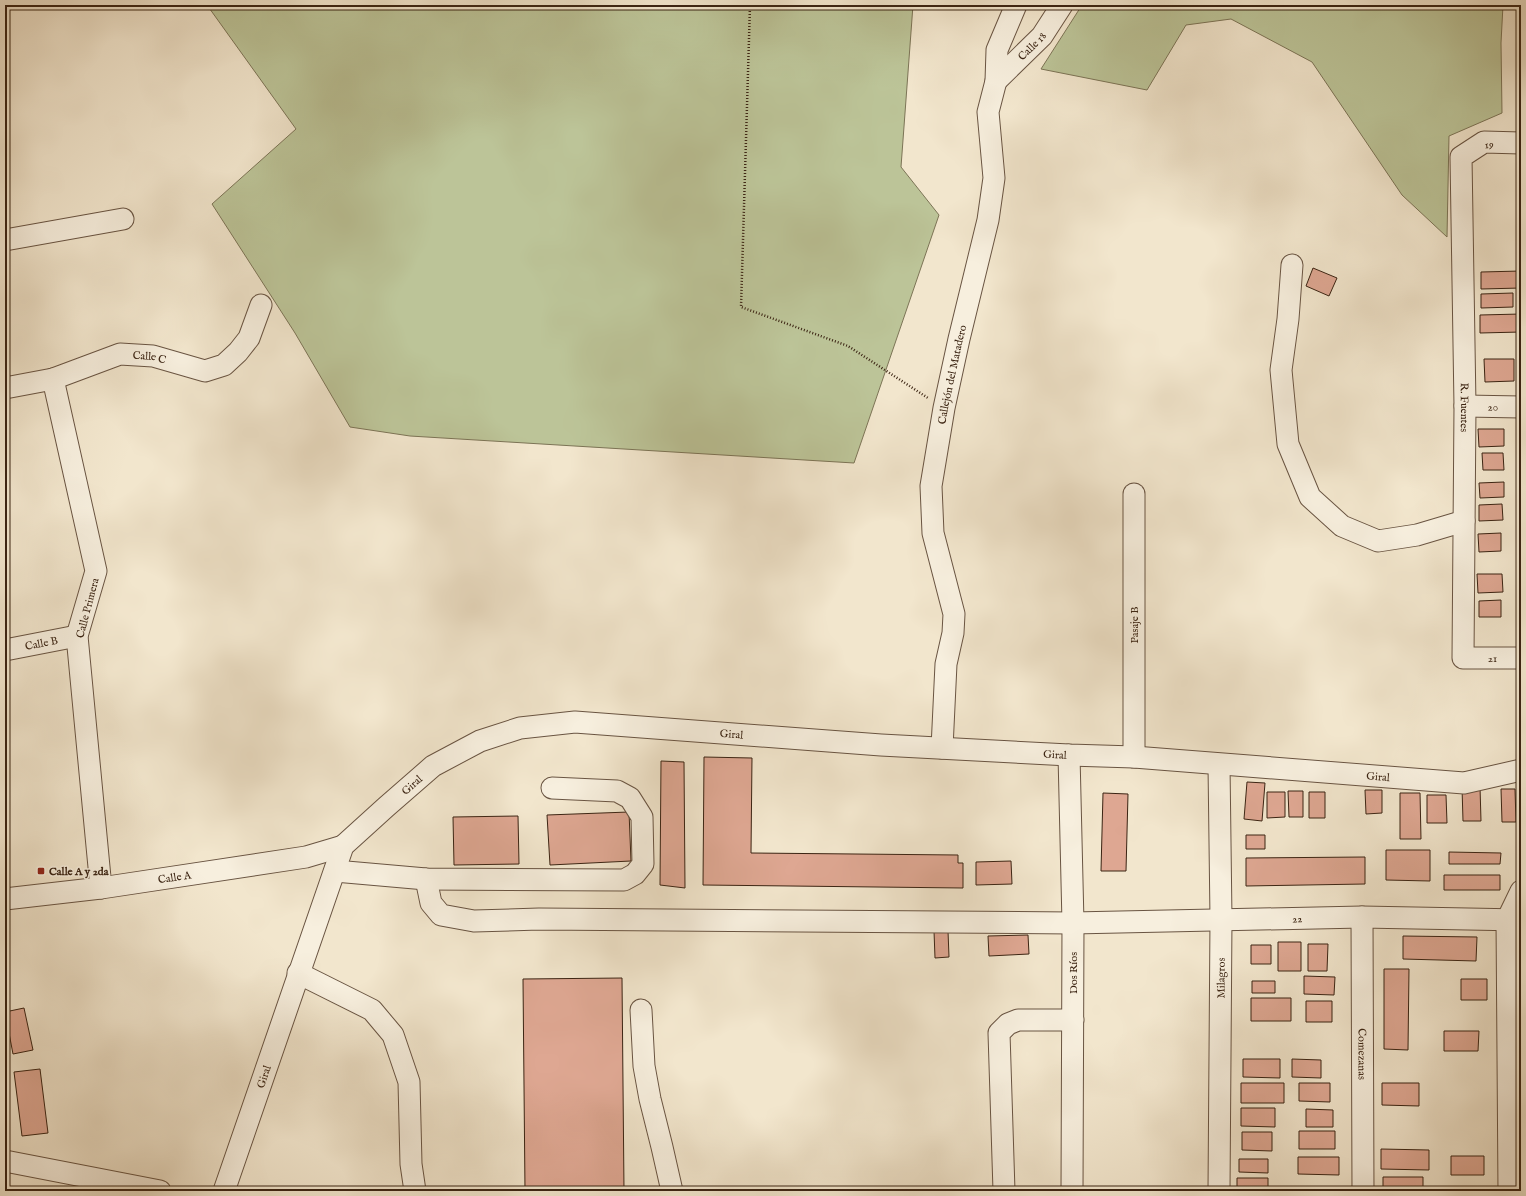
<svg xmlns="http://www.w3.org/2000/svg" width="1526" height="1196" font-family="'IM FELL English',serif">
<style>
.green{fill:#bcc498;stroke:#7c7456}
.building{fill:#dea792;stroke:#3b2413}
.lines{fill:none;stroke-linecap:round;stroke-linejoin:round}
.minor-casing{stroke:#695442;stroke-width:23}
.path{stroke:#3b2413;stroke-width:2.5;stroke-dasharray:1 2;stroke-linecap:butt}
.minor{stroke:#f7efde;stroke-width:21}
.poi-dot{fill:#8f2418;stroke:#f7efde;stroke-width:1.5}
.labels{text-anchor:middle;stroke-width:3;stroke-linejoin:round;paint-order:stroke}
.street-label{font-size:11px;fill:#3b2413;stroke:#f7efde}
.poi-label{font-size:11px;font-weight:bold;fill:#3b2413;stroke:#f7efde;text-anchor:start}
</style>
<rect width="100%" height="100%" fill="#f2e6cd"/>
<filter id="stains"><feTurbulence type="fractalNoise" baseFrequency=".005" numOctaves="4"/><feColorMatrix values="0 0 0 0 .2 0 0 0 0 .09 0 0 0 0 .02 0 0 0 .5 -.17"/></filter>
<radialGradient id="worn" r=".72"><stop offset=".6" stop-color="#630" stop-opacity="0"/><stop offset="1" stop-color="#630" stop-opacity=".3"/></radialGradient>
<path class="green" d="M207,5H913L901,167L939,215L854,463L410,436L350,427L295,333L212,204L296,129Z
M1082,5H1503L1501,43L1502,113L1449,136L1447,237L1402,195L1312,62L1231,19L1186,25L1147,90L1041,69Z"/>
<path class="building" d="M1313,268L1337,278L1329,296L1306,286Z
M1521,271V288L1481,289V272Z
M1513,293V307L1481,308V294Z
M1521,314V332L1480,333V315Z
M1484,359H1514V381L1485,382Z
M1478,429H1504V446L1479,447Z
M1482,453H1503L1504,470H1483Z
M1504,482V497L1480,498L1479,483Z
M1502,504L1503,520L1479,521V505Z
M1501,533V551L1479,552L1478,534Z
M1477,574H1502L1503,592L1478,593Z
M1501,600V617H1479V601Z
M704,757L752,758L751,853L958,855V863H963V888L703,885Z
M661,761L684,762L685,888L660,885Z
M1247,782L1265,783L1262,821L1244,819Z
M1462,787H1480L1481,821H1463Z
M1501,789H1515L1516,822H1502Z
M1365,790H1382V813L1366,814Z
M1288,791H1303V817H1289Z
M1267,792H1285V817L1267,818Z
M1309,792H1325V818H1309Z
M1103,793L1128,794L1126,871H1101Z
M1400,793H1420L1421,839H1400Z
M1427,795H1446L1447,823H1427Z
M629,812L631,861L550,865L547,815Z
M518,816L519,864L454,865L453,817Z
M1246,835H1265V849H1246Z
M1386,850H1430V881L1386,880Z
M1449,852L1501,853L1500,864H1449Z
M1365,857V884L1246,886V858Z
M1011,861L1012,884L976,885V862Z
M1444,875H1500V890H1444Z
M934,931H948L949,957L935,958Z
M1028,935L1029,954L989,956L988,936Z
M1403,936L1477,937L1476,961L1403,959Z
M1278,942H1301V971H1278Z
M1308,944H1328L1327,971H1308Z
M1251,945H1271V964H1251Z
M1384,969H1409L1408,1050L1384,1049Z
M1304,976L1335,977L1334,995L1304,994Z
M622,978L624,1191H525L523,979Z
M1461,979H1487V1000H1461Z
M1252,981H1275V993H1252Z
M1251,998H1291V1021H1251Z
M1306,1001H1332V1022H1306Z
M24,1008L33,1050L13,1054L5,1012Z
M1444,1031H1479L1478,1051H1444Z
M1243,1059H1280V1078L1243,1077Z
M1292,1059L1321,1060V1078L1292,1077Z
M40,1069L48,1133L22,1136L14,1072Z
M1241,1083H1284V1103H1241Z
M1299,1083H1330V1102L1299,1101Z
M1382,1083H1419V1106L1382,1105Z
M1241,1108H1275V1127L1241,1126Z
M1306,1109L1333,1110V1127H1306Z
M1299,1131H1335V1149H1299Z
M1242,1132H1272V1151L1242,1150Z
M1381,1149L1429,1150V1170L1381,1169Z
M1451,1156H1484V1175H1451Z
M1298,1157H1339V1175L1298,1174Z
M1239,1159H1268V1173L1239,1172Z
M1383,1177H1423V1191H1383Z
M1237,1178H1268V1191H1237Z"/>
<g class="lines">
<g class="minor-casing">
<g id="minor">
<path id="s1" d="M996,81L1042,36L1062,5"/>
<path id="s2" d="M1521,143L1484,142L1461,157L1465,406L1463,658H1521"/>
<path d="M5,240L123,219"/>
<path d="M1292,265L1288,319L1281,370L1288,444L1310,497L1342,526L1378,541L1417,535L1464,521"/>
<path d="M53,379L96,571L77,636L101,888"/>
<path id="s3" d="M5,388L53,379L120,354L153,356L205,371L224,365L238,352L249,338L261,305"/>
<path id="s4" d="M1465,406L1521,407"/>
<path id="s5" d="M5,650L77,636"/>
<path id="s6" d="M942,748L946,664L953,633L954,614L933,533L931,486L944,408L959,339L988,220L994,178L988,112L996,81L997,50L1016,5"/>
<path d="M1069,755L1073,923L1072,1191"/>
<path d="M1134,757V494"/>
<path d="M335,871L426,879L624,880L635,874L643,864L642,817L630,798L617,791L552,788"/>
<path id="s7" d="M426,879L431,903L441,915L474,921L539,919L1073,923L1362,917L1521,920"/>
<path id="s8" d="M5,899L101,888L306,857L343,846"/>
<path id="s9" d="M1362,917L1363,1191"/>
<path d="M298,973L372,1010L393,1035L409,1082L411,1164L415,1191"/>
<path d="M641,1010L644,1066L650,1099L662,1147L672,1191"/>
<path d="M5,1161L160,1191"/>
<path id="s10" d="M224,1191L343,846L386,807L433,766L480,741L520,728L575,722L881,745L1069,755L1134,757L1464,783L1521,770"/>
<path d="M1004,1191L999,1033L1008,1024L1018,1020H1073"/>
<path id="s11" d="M1219,1191L1221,919L1219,765"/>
<path d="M1509,1191L1507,920L1521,891"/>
</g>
</g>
<path class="path" d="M750,5L741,307L848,346L928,398"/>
<use href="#minor" class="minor"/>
</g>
<rect class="poi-dot" x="37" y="867" width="8" height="8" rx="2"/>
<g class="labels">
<g class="street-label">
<text dy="4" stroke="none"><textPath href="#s1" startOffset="50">Calle 18</textPath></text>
<text transform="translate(1489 144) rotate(-7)" y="4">19</text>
<text dy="4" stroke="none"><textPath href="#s3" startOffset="150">Calle C</textPath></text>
<text dy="4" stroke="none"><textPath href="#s6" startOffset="379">Callejón del Matadero</textPath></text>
<text dy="4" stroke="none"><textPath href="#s4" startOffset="28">20</textPath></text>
<text dy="4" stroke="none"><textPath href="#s2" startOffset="315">R. Fuentes</textPath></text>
<text transform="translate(87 608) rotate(-75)" y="4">Calle Primera</text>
<text transform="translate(1134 625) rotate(-90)" y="4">Pasaje B</text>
<text dy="4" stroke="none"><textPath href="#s5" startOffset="37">Calle B</textPath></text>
<text dy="4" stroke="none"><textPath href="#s2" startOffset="595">21</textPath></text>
<text dy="4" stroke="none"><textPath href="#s10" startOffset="793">Giral</textPath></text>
<text dy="4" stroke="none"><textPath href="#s10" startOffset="1117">Giral</textPath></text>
<text dy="4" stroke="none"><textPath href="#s10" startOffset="1441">Giral</textPath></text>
<text dy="4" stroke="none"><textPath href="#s10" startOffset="457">Giral</textPath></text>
<text dy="4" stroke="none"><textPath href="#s8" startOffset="171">Calle A</textPath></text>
<text dy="4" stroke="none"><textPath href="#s7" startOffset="897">22</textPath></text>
<text transform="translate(1073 973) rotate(-90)" y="4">Dos Ríos</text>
<text dy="4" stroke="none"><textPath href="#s11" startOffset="213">Milagros</textPath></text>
<text dy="4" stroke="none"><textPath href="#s9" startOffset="137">Comezanas</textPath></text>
<text dy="4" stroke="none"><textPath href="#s10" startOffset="121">Giral</textPath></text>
</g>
<g class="poi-label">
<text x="49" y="875">Calle A y 2da</text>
</g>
</g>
<rect width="1526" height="1196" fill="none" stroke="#f2e6cd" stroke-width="20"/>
<rect x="6" y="6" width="1514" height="1184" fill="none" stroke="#3b2413" stroke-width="2"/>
<rect x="10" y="10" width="1506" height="1176" fill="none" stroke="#3b2413"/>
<rect width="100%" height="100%" filter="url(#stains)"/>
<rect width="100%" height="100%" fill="url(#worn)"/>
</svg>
